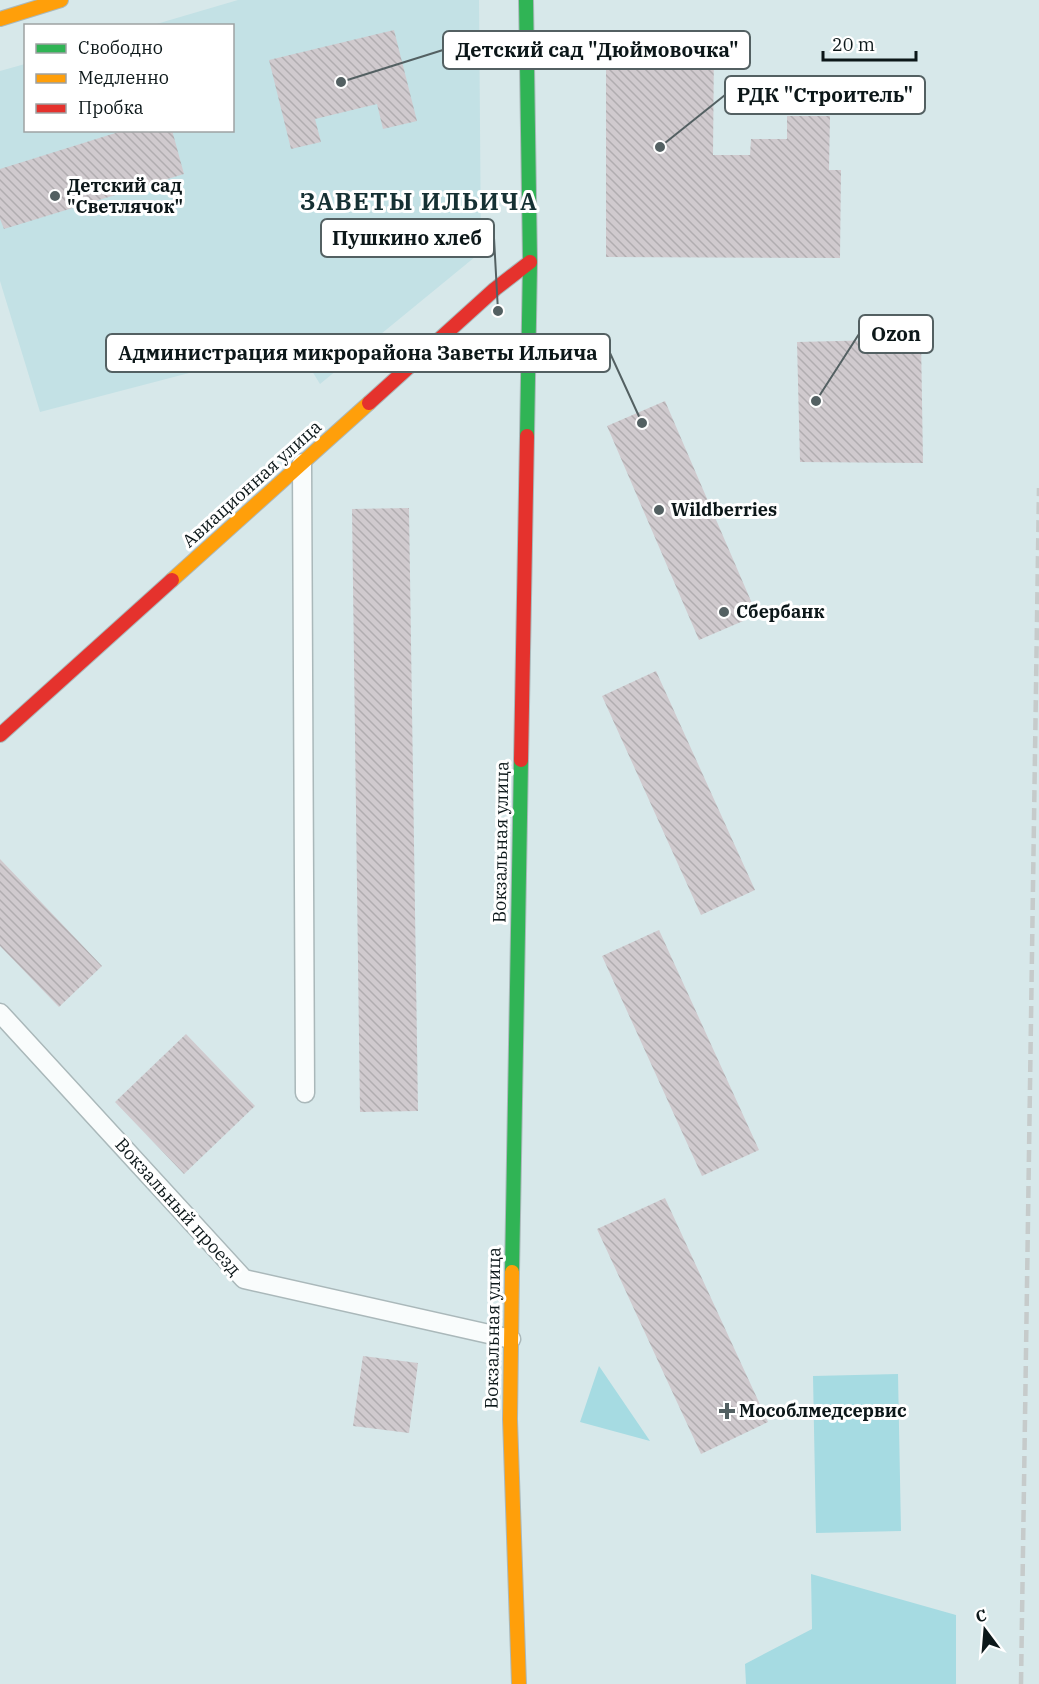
<svg xmlns="http://www.w3.org/2000/svg" width="1039" height="1684" font-family="'IBM Plex Serif',serif">
<style>
.built{fill:#c3e1e5}
.green{fill:#a6dbe2}
.building{fill:url(#building-back-hatch)}
.lines{fill:none;stroke-linecap:round;stroke-linejoin:round}
.lane-casing{stroke:#aab8ba;stroke-width:21}
.fast-casing{stroke:#aab8ba;stroke-width:16}
.slow-casing{stroke:#aab8ba;stroke-width:16}
.jam-casing{stroke:#aab8ba;stroke-width:16}
.lane{stroke:#f9fcfc;stroke-width:18}
.fast{stroke:#30b455;stroke-width:14}
.slow{stroke:#ff9f0a;stroke-width:14}
.jam{stroke:#e5322d;stroke-width:14}
.rail{stroke:#c6cbcb;stroke-width:4.5;stroke-dasharray:12 6;stroke-linecap:butt}
.poi-dot{fill:#536062;stroke:#fff;stroke-width:2}
.labels{text-anchor:middle;stroke-width:6;stroke-linejoin:round;paint-order:stroke}
.poi-label{font-size:18px;font-weight:bold;fill:#0c1719;stroke:#fff;text-anchor:start}
.street-label{font-size:18px;fill:#0c1719;stroke:#fff}
.district-label{font-size:24px;font-weight:bold;letter-spacing:1.5px;fill:#153033;stroke:#fff}
.leader{fill:none;stroke:#536062;stroke-width:2}
.callout-dot{fill:#536062;stroke:#fff;stroke-width:2}
.callout{fill:#fff;stroke:#536062;stroke-width:2}
.callout-label{font-size:20px;text-anchor:middle;font-weight:bold;fill:#0c1719}
</style>
<defs>
<pattern id="building-back-hatch" width="6" height="6" patternUnits="userSpaceOnUse" patternTransform="scale(1.5)"><rect width="6" height="6" fill="#d0cace"/><path d="M-1 5l2 2M0 0l6 6M5-1l2 2" fill="none" stroke="#b1adb0"/></pattern>
</defs>
<rect width="100%" height="100%" fill="#d7e8ea"/>
<path class="built" d="M238,0H479L481,252L320,384L296,345L40,412L0,281V71L25,64L26,130H232V26L153,25Z"/>
<path class="green" d="M599,1366L650,1441L580,1422Z
M898,1374L901,1531L816,1533L813,1376Z
M811,1574L956,1615V1684H746L745,1664L812,1629Z"/>
<path class="building" d="M394,30L417,121L383,129L377,104L315,119L321,142L291,149L269,60Z
M629,44H714L713,155H750L751,139H787V116H830L829,170H841L840,258L606,257V56L629,55Z
M125,130H172L184,174L4,229L0,219V169Z
M921,339L923,463L800,462L797,342Z
M665,401L757,615L699,640L607,426Z
M409,508L418,1111L360,1112L352,509Z
M656,671L755,890L701,915L602,696Z
M0,859L102,966L59,1007L0,946Z
M659,930L759,1150L702,1176L602,956Z
M186,1034L255,1106L184,1174L115,1102Z
M665,1198L768,1422L701,1454L597,1229Z
M363,1356L418,1363L409,1433L353,1426Z"/>
<g class="lines">
<g class="lane-casing">
<path id="lane" d="M302,463L305,1093
M0,1013L244,1279L511,1339"/>
</g>
<g class="fast-casing">
<path id="fast" d="M526,0L530,262L527,436
M512,1272L521,760"/>
</g>
<g class="slow-casing">
<path id="slow" d="M0,19L61,0
M172,580L369,403
M512,1272L510,1419L519,1684"/>
</g>
<g class="jam-casing">
<path id="jam" d="M369,403L495,289L530,262
M0,735L172,580
M521,760L527,436"/>
</g>
<use href="#lane" class="lane"/>
<use href="#fast" class="fast"/>
<use href="#slow" class="slow"/>
<use href="#jam" class="jam"/>
<path class="rail" d="M1021,1684L1039,488"/>
</g>
<g class="poi-dot">
<circle cx="55" cy="196" r="6"/>
<circle cx="659" cy="510" r="6"/>
<circle cx="724" cy="612" r="6"/>
<path d="M724 1402h6v6h6v6h-6v6h-6v-6h-6v-6h6z"/>
</g>
<g class="labels">
<g class="poi-label">
<text x="67" y="192">Детский сад<tspan x="67" dy="21">"Светлячок"</tspan></text>
<text x="671" y="516">Wildberries</text>
<text x="736" y="618">Сбербанк</text>
<text x="739" y="1417">Мособлмедсервис</text>
</g>
<g class="street-label">
<text transform="translate(252 484) rotate(-42)" y="6">Авиационная улица</text>
<text transform="translate(501 842) rotate(-89)" y="6">Вокзальная улица</text>
<text transform="translate(178 1207) rotate(48)" y="6">Вокзальный проезд</text>
<text transform="translate(493 1328) rotate(-89)" y="6">Вокзальная улица</text>
</g>
<g class="district-label">
<text x="419" y="210">ЗАВЕТЫ ИЛЬИЧА</text>
</g>
</g>
<path class="leader" d="M341 82L443 50M660 147L725 95M498 311L494 238M816 401L859 334M642 423L610 353"/>
<g class="callout-dot">
<circle cx="341" cy="82" r="6"/>
<circle cx="660" cy="147" r="6"/>
<circle cx="498" cy="311" r="6"/>
<circle cx="816" cy="401" r="6"/>
<circle cx="642" cy="423" r="6"/>
</g>
<g class="callout">
<rect x="443" y="31" width="307" height="38" rx="6"/>
<rect x="725" y="76" width="200" height="38" rx="6"/>
<rect x="321" y="219" width="173" height="38" rx="6"/>
<rect x="859" y="315" width="74" height="38" rx="6"/>
<rect x="106" y="334" width="504" height="38" rx="6"/>
</g>
<g class="callout-label">
<text x="597" y="57">Детский сад "Дюймовочка"</text>
<text x="825" y="102">РДК "Строитель"</text>
<text x="407" y="245">Пушкино хлеб</text>
<text x="896" y="341">Ozon</text>
<text x="358" y="360">Администрация микрорайона Заветы Ильича</text>
</g>
<rect x="24" y="24" width="210" height="108" fill="#ffffff" stroke="#9ea2a3" stroke-width="1.5"/>
<rect x="36" y="44" width="30" height="9" fill="#30b455" stroke="#9ea2a3" stroke-width="1.5"/>
<text x="78" y="54" font-size="18" fill="#0c1719">Свободно</text>
<rect x="36" y="74" width="30" height="9" fill="#ff9f0a" stroke="#9ea2a3" stroke-width="1.5"/>
<text x="78" y="84" font-size="18" fill="#0c1719">Медленно</text>
<rect x="36" y="104" width="30" height="9" fill="#e5322d" stroke="#9ea2a3" stroke-width="1.5"/>
<text x="78" y="114" font-size="18" fill="#0c1719">Пробка</text>
<g transform="translate(985 1630) rotate(344)" stroke="#ffffff" stroke-width="4.5" paint-order="stroke">
<path d="M0-4.5L10 22L0 15L-10 22Z" fill="#0c1719"/>
<text y="-9" font-size="16" font-weight="bold" text-anchor="middle" fill="#0c1719">С</text>
</g>
<path d="M823 51v9h93v-9" fill="none" stroke="#0c1719" stroke-width="3"/>
<text x="832" y="51" font-size="18" fill="#0c1719" stroke="#ffffff" stroke-width="4.5" paint-order="stroke">20 m</text>
</svg>
